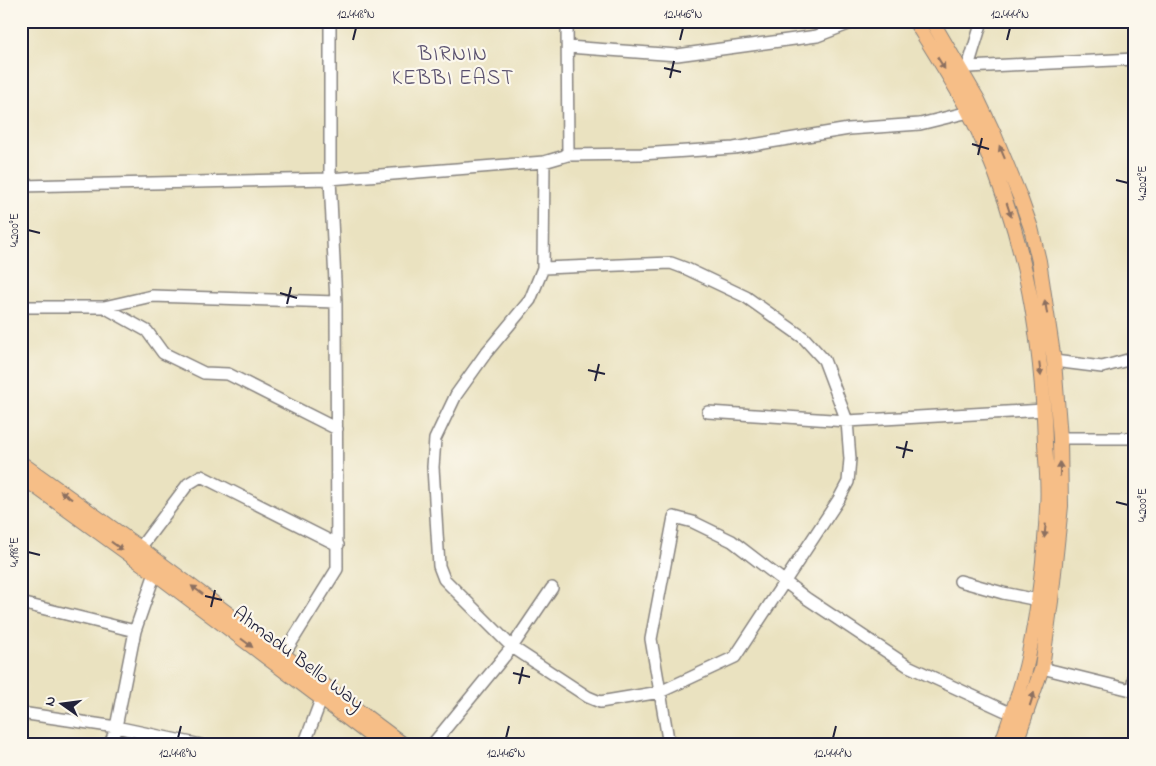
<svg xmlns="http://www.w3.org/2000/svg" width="1156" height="766" font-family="'Indie Flower',sans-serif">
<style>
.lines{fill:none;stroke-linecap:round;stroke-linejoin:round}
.minor-casing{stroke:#86827e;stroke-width:14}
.major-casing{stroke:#86827e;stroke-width:16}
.minor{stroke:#fff;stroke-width:11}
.major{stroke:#f6be87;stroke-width:14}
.oneway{fill:#8c7061}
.ticks{fill:none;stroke:#22223b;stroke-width:2}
.labels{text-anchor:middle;stroke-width:4.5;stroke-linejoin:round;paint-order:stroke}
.street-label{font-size:20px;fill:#22223b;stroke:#fbf7ec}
.neighbourhood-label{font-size:21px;letter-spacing:1px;fill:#584f6d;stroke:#fbf7ec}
.neatline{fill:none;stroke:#22223b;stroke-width:2}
.ticks-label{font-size:12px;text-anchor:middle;fill:#22223b}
</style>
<rect width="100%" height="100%" fill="#fbf7ec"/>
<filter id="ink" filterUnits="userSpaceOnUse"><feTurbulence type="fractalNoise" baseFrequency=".02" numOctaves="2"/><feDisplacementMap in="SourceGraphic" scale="10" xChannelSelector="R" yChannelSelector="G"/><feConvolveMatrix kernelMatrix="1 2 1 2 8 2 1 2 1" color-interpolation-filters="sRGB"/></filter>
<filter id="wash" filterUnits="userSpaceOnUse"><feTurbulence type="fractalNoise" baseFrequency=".0096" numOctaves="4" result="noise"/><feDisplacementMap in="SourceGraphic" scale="20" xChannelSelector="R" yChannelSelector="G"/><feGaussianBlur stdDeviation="1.12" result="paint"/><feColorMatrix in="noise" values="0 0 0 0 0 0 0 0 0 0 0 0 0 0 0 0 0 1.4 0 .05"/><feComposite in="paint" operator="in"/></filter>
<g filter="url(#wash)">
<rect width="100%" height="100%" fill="#eae2c0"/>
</g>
<g filter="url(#ink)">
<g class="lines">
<g class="minor-casing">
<path id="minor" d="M567,21L568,155
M568,47L677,55L817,36L856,21
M968,67L1135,59
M962,70L968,67L982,21
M21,186L330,179L544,162L568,155L641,154L734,148L849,129L920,124L969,112
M543,268L671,263L687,269L746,297L804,338L824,360L847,421L850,459L848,482L839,499L735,657L660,692L600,702L588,697L512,647L444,579L439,566L433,467L435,439L456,395L486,353L530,300L543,268L544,162
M21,307H104L152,296L336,302
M104,307L147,331L163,353L204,373L228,374L337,429
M1054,361L1102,367L1135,358
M708,412L847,421L1044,410
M1060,438H1135
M140,548L188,484L201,476L338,545
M960,581L1003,593L1038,600
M21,603L135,631
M284,654L337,569L336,302L330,179V21
M1042,668L1135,691
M1132,690L1135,670
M21,713L116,727L201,745
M110,745L116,727L135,631L155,573
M304,745L321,700
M432,745L512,647L552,588
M669,745L651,639L674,517L693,522L732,541L806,598L908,666L1012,714"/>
</g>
<g class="major-casing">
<path id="major" d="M915,21C940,62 967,102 985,147C1026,243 1042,339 1045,443C1046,464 1049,486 1047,507C1045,557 1038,609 1028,658C1022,687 1011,716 1001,745
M932,21L978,100L994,134L1020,197L1031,228L1039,261L1054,361L1060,438L1061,506L1051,601L1042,668L1015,745
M21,463L140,548L404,745
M21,476L155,573L383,745"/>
</g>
<use href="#minor" class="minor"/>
<use href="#major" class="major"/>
</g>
<defs><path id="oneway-solid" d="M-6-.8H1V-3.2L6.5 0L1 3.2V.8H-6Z" transform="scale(1.25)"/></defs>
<g class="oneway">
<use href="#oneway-solid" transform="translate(941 63) rotate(58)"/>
<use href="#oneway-solid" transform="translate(1002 152) rotate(-113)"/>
<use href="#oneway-solid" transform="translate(1009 210) rotate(72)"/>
<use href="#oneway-solid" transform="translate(1046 307) rotate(-99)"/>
<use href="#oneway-solid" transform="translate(1040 369) rotate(84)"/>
<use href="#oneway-solid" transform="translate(1060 469) rotate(-91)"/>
<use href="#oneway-solid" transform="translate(66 495) rotate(-144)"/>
<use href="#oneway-solid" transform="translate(1045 531) rotate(96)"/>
<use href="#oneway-solid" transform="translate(117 546) rotate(36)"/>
<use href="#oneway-solid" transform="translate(197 590) rotate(-144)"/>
<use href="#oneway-solid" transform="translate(247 643) rotate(37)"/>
<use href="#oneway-solid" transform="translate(1032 699) rotate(-72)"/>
</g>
</g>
<path class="ticks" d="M353,40L356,28M680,40L683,28M1007,40L1010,28M664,68L681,72M670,78L674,61M972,144L989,149M978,155L982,138M1116,180L1128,183M28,230L40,233M280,293L297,298M287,304L291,287M588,370L605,374M595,381L599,364M896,447L913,451M903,458L907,441M1116,502L1128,505M28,552L40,555M205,596L222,600M211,607L215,590M513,673L530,677M519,684L523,667M178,738L181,726M506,738L509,726M833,738L836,726"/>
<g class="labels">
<g class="street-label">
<text transform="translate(299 657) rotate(37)" y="7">Ahmadu Bello Way</text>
</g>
<g class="neighbourhood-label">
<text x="453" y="60">BIRNIN<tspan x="453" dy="24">KEBBI EAST</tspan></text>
</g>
</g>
<rect width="1156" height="766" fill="none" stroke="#fbf7ec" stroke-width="55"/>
<g transform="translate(62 704) rotate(284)" stroke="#fbf7ec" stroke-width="4" paint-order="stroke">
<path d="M0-4L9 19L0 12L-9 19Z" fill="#22223b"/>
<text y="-8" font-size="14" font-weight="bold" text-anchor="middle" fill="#22223b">N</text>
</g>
<rect x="28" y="28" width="1100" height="710" class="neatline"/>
<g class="ticks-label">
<text x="356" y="18">12.448°N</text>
<text x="683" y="18">12.446°N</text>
<text x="1010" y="18">12.444°N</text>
<text transform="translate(1142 183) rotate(-90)" y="4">4.202°E</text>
<text transform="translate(14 230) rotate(-90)" y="4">4.200°E</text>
<text transform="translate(1142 505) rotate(-90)" y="4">4.200°E</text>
<text transform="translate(14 552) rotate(-90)" y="4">4.198°E</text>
<text x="178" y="757">12.448°N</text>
<text x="506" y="757">12.446°N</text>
<text x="833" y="757">12.444°N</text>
</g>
</svg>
